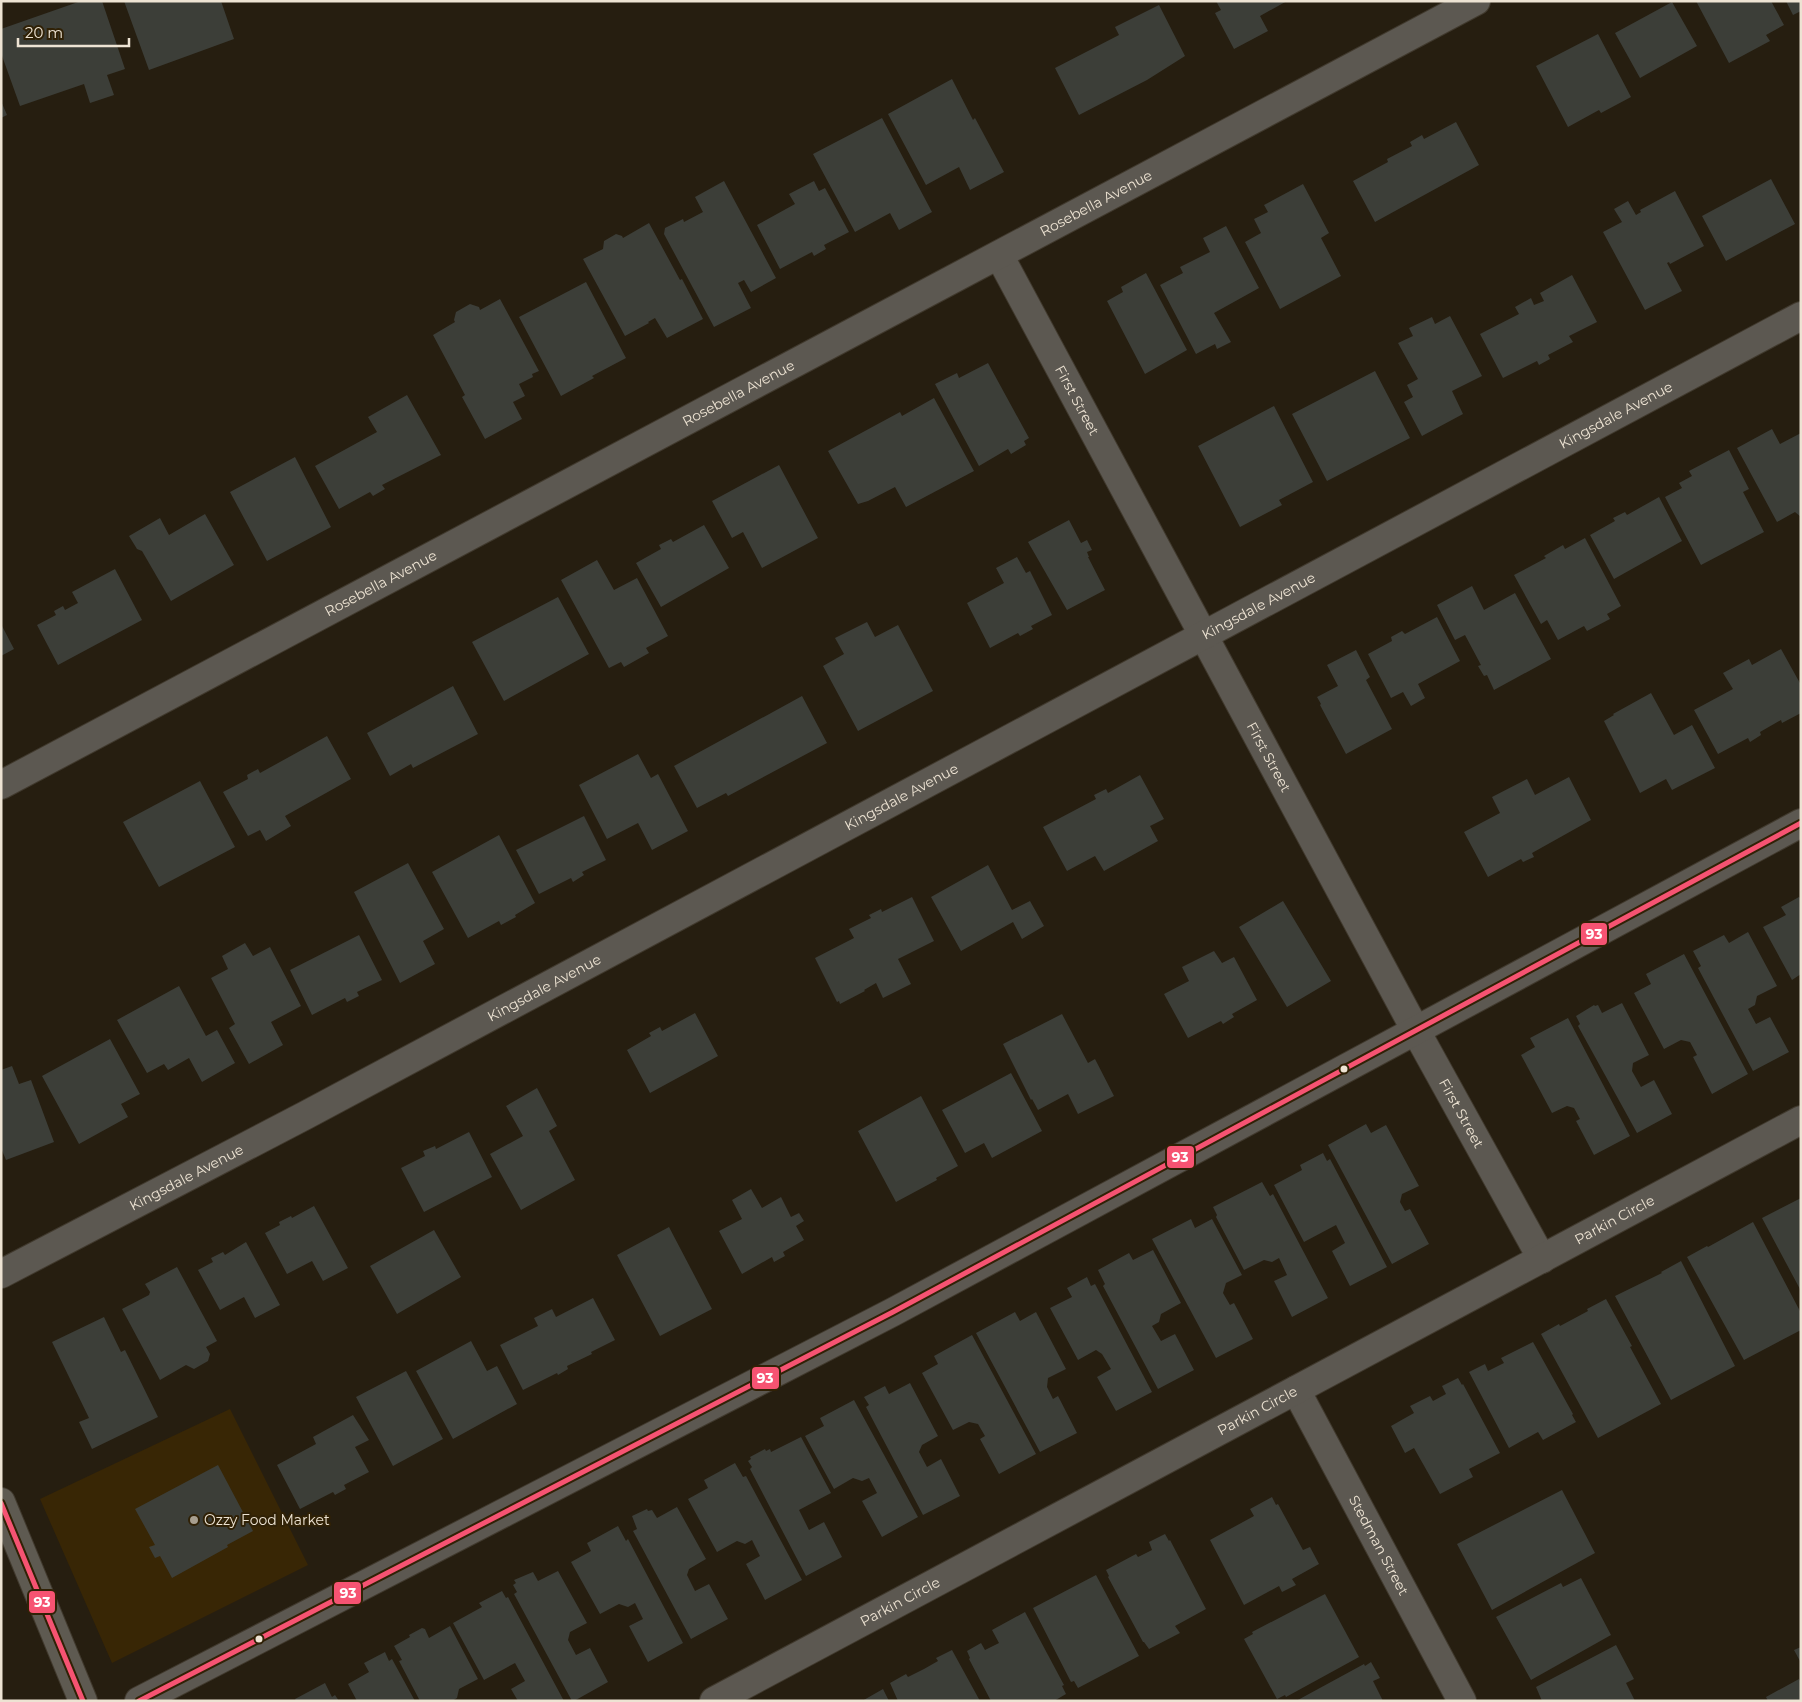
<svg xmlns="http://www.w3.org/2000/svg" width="1802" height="1702" font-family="Montserrat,sans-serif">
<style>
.built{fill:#382605}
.building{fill:#3c3e38}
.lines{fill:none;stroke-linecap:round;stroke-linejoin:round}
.street-casing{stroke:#40392d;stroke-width:30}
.secondary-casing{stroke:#40392d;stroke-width:30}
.street{stroke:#5c5851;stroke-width:28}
.secondary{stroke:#5e5a51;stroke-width:28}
.bus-1-casing{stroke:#302106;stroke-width:9}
.bus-1{stroke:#f65372;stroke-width:5}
.bus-dot{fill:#ede3d3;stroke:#302106;stroke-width:2}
.poi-dot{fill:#a79e8f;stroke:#302106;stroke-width:2}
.labels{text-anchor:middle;stroke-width:4;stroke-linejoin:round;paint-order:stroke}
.street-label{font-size:14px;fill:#ede3d3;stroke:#302106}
.poi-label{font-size:14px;fill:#ede3d3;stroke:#302106;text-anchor:start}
.line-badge{stroke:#302106;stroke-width:2}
.badge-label{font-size:14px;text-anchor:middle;font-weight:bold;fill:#fff}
</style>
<rect width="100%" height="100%" fill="#261e10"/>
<path class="built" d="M230,1409L308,1565L112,1663L40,1499Z"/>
<path class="building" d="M81,1H102L125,69L107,75L114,95L90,103L84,84L20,106L1,53V29Z
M124,1H221L234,39L149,70Z
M1216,1H1287L1260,16L1268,31L1234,49L1215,13L1221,10Z
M1696,1H1771L1784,25L1766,35L1770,41L1729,63Z
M1786,1H1801V11L1793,15Z
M1672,2L1697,46L1640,78L1615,33Z
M1159,5L1185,56L1147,80L1079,115L1055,68L1119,35L1115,27Z
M1598,34L1631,97L1601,113L1599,110L1568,127L1536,66Z
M952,79L973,120L975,118L1004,172L970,190L959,167L926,185L888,114Z
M1,101L7,115L1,118Z
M882,118L932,212L899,230L890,213L855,232L813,154Z
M1456,122L1479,165L1375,222L1353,181L1388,162L1387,159L1412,146L1410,142L1422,135L1424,139Z
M1771,179L1795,224L1726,261L1702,216Z
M724,181L776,278L751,292L744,280L738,283L751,308L714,327L664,234L665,228L683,219L684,222L703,212L695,197Z
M814,181L819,191L825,188L849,232L824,245L826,249L814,256L812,252L780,269L757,225L795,204L789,194Z
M1303,184L1329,233L1321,238L1341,276L1280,309L1245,242L1261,233L1254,219L1268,212L1264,205Z
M1675,191L1704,246L1670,264L1669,262L1667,263L1682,291L1645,310L1603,232L1622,222L1614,209L1628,201L1636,215L1641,212L1640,210Z
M649,223L680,280L682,279L703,319L667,338L655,318L648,322L649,323L625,336L583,259L603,249L604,241L616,234L622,236L623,238Z
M1226,226L1259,288L1214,313L1231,342L1217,349L1215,344L1196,354L1160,285L1183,273L1180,267L1210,252L1203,238Z
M1146,273L1187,350L1145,374L1107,301L1123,292L1121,287Z
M1572,275L1597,322L1569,336L1573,342L1548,355L1550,359L1539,365L1537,361L1503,378L1480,334L1519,314L1515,307L1531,298L1534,305L1544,301L1540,293Z
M586,282L626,358L592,376L594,378L561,396L519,317Z
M500,299L539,371L532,374L533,377L519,384L525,396L513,402L522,419L485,439L462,397L465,395L433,335L455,322L454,320L456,312L470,304L479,307L480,310Z
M1450,316L1482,376L1452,391L1463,414L1422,436L1404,402L1413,397L1407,385L1418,379L1398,343L1413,336L1409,328L1432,317L1435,324Z
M988,363L1029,438L1024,441L1026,445L1011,454L1008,449L979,466L935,384L957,373L959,378Z
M1375,371L1410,438L1327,481L1292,414Z
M407,395L441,455L382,485L385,489L373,496L370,492L339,509L315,466L377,432L368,417Z
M934,398L974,471L906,507L895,487L868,501L858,504L828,451L900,412L902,416Z
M1274,406L1313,482L1279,500L1282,505L1240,527L1198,446Z
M1772,429L1780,444L1801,433V517L1795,512L1777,522L1737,448Z
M1729,450L1749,489L1743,492L1764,532L1701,565L1665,497L1682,488L1679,483L1692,476L1689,471Z
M295,457L331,527L267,561L230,492Z
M779,465L818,538L762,568L743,532L732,538L712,501Z
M1659,497L1682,541L1614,579L1590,535L1615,521L1613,518L1625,512L1627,515Z
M205,514L234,565L171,601L142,551L137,549L129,536L160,518L169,535Z
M1069,520L1081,543L1087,540L1092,550L1087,552L1089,557H1088L1105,590L1067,610L1028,542Z
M704,525L729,568L661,607L636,563L661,549L659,545L671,539L673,542Z
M1585,538L1621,606L1607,614L1610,619L1587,631L1584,626L1558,640L1547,620L1541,624L1514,575L1546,558L1544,556L1563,545L1565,549Z
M1017,557L1026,573L1030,571L1052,615L1031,626L1033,629L1020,636L1018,633L990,648L967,603L1004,583L996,568Z
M597,560L614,590L637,578L668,636L646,648L649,653L624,667L621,662L609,668L561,580Z
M115,569L142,620L58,665L37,625L56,615L54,611L63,606L65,610L78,603L72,592Z
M1472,586L1484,610L1515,593L1551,659L1494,690L1487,675L1484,676L1478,666L1481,665L1465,635L1455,640L1437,605Z
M558,597L589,654L504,701L472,642Z
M1437,617L1460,661L1418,684L1425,698L1411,706L1403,692L1391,698L1368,654L1392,641L1391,637L1402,631L1405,634Z
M867,622L875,637L898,625L933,691L858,731L823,666L844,654L835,638Z
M1,624L14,649L1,656Z
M1781,649L1801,685V713L1782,723L1781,720L1760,732L1761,735L1750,742L1748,738L1718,754L1694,710L1733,689L1723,673L1749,659L1752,665Z
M1356,650L1370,677L1366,680L1392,729L1346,754L1320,705L1321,704L1317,697L1338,686L1327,665Z
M453,686L478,734L413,768L411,764L390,776L367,733Z
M1651,693L1674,735L1692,725L1715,768L1672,790L1666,779L1640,793L1604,721L1614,715L1613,714Z
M802,696L827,743L728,796L726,793L697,808L674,766Z
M327,736L351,779L285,816L291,826L266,841L260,830L248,836L223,792L248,779L247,775L258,769L260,773Z
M638,754L651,778L658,774L688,831L652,850L638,823L607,839L579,785Z
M1140,775L1164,819L1150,826L1158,841L1104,871L1095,856L1067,871L1043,827L1096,799L1094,795L1106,789L1108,793Z
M1569,777L1591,820L1532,853L1534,857L1523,862L1521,859L1488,877L1464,832L1500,813L1492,797L1527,779L1535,795Z
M200,781L235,847L159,887L123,822Z
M584,816L606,860L582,872L584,875L573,882L571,878L539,894L516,850Z
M499,835L535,903L515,915L516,917L501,925L499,921L468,938L432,872Z
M408,863L444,929L423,941L435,964L400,983L354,892Z
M988,865L1012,910L1030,901L1044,926L1022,939L1013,922L961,951L931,897Z
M912,897L934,941L898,959L911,984L883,998L876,983L864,990L865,991L840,1004L839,1001L837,1002L815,958L854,938L849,929L871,918L869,915L881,909L882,912Z
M1799,897L1801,899V974L1792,980L1763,927L1786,915L1781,907Z
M1283,901L1331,981L1287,1007L1239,927Z
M1748,932L1777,986L1757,996L1755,1005L1748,1009L1756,1024L1770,1017L1789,1052L1753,1071L1698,968L1701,966L1693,951L1724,935L1729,943Z
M359,935L382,980L357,992L359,996L347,1002L345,998L312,1015L290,970Z
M245,943L253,956L270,947L301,1006L271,1022L283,1045L249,1064L229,1028L235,1024L211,978L228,969L222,956Z
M1214,951L1222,963L1234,957L1257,1000L1232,1014L1234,1017L1223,1024L1221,1021L1188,1038L1164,994L1189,981L1182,967Z
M1684,954L1748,1074L1712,1094L1693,1057L1697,1055L1690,1042L1681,1040L1664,1049L1634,993L1651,984L1646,974Z
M179,986L206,1036L217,1030L235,1063L202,1082L189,1058L168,1070L164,1064L147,1073L117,1020Z
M1622,1003L1649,1055L1633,1063L1632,1071L1641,1087L1654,1080L1672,1114L1637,1133L1578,1026L1580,1024L1576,1016L1594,1005L1595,1006L1598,1005L1602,1013Z
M695,1013L718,1056L650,1093L627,1050L651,1036L649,1033L660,1027L662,1031Z
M1062,1014L1088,1063L1095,1059L1114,1096L1078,1114L1068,1094L1038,1110L1032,1099L1031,1100L1003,1044Z
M1568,1018L1630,1136L1594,1155L1576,1121L1580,1119L1574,1108L1567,1106L1552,1113L1521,1055L1535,1047L1530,1038Z
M110,1039L140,1094L121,1104L128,1117L79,1144L42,1076Z
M12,1066L19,1084L31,1080L54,1142L6,1160L1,1148V1070Z
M1011,1073L1042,1131L992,1158L984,1143L965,1153L942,1110Z
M537,1088L557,1126L549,1131L575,1180L521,1210L490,1154L523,1136L506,1106Z
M921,1096L958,1166L936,1178L937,1180L896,1202L858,1131Z
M1366,1124L1371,1133L1386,1125L1419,1186L1402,1194L1400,1202L1405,1211L1410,1209L1429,1244L1392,1264L1328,1145Z
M469,1132L492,1177L424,1212L401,1168L425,1156L423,1151L435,1146L436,1149Z
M1323,1153L1327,1161L1330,1159L1387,1267L1350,1286L1332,1251L1345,1243L1336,1225L1304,1242L1274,1185L1302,1170L1300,1165Z
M1262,1182L1270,1196L1273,1194L1328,1298L1292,1317L1274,1281L1287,1275L1279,1258L1272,1262L1264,1260L1244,1270L1216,1217L1217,1215L1213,1207Z
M751,1189L762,1208L781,1197L791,1217L799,1213L804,1221L796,1226L804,1240L783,1252L785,1256L774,1262L772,1257L742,1274L719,1231L742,1219L732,1200Z
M1801,1198V1291L1762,1218Z
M314,1206L348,1268L323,1281L312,1261L287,1274L265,1233L280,1225L279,1222L291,1216L292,1218Z
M1191,1219L1195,1228L1212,1219L1242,1275L1226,1283L1223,1293L1230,1305L1234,1303L1253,1339L1216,1358L1152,1239Z
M1753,1222L1801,1313V1330L1744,1360L1687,1257L1707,1246L1708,1247Z
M669,1227L712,1309L660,1336L617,1255Z
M434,1230L461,1277L397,1314L370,1266Z
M246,1242L280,1305L255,1318L244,1297L220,1310L198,1270L213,1262L211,1258L223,1252L225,1255Z
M1153,1250L1181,1303L1161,1314L1159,1322L1152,1326L1161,1341L1175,1334L1194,1370L1158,1389L1103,1286L1105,1284L1098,1270L1129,1253L1133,1260Z
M1681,1261L1735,1366L1671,1400L1615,1296L1662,1273L1661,1272Z
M177,1267L217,1341L206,1347L210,1354L208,1361L194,1369L186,1365L160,1380L122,1309L149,1295L150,1292L145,1284Z
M1087,1277L1091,1286L1095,1284L1152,1392L1116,1411L1097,1377L1111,1369L1102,1354L1096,1350L1078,1360L1050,1308L1072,1297L1067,1288Z
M593,1298L615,1340L591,1352L592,1354L567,1366L568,1369L558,1375L557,1373L523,1390L500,1345L538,1326L534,1318L552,1309L556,1317Z
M1606,1299L1632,1346L1630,1347L1661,1404L1598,1438L1541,1334L1559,1324L1560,1326L1575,1318L1588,1311L1587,1309Z
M1015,1312L1020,1321L1036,1312L1066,1369L1048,1378L1047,1387L1053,1399L1058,1396L1077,1433L1040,1452L976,1333Z
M104,1317L121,1352L125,1350L158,1417L92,1449L79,1422L89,1418L52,1342Z
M972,1335L1036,1454L999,1474L980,1439L985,1436L978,1424L969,1422L953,1430L922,1373L938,1364L934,1356Z
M471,1341L487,1371L497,1366L517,1404L453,1439L416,1371Z
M1533,1342L1573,1414L1572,1415L1576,1422L1543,1440L1538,1432L1509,1448L1469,1372L1485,1364L1488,1371L1504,1363L1501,1358Z
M406,1371L443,1439L393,1466L356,1397Z
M1458,1378L1462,1385L1463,1384L1500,1453L1469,1469L1473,1477L1440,1494L1414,1448L1405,1453L1391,1426L1414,1413L1410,1406L1430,1396L1433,1401L1446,1394L1442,1386Z
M910,1383L938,1436L922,1445L919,1452L927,1467L941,1459L960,1496L923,1515L866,1407L869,1405L864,1397L885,1386L889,1394Z
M854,1400L918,1517L882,1537L862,1501L877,1493L869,1478L862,1481L853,1478L834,1489L805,1436L824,1426L820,1418Z
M353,1415L369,1440L355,1447L369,1472L344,1485L346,1489L335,1495L333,1492L300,1509L277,1465L316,1444L313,1437Z
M801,1437L831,1493L799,1510L809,1530L824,1522L842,1557L806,1576L750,1469L752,1467L748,1461L751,1459L750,1457L765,1449L766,1451L770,1449L771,1452Z
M735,1463L743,1477L746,1476L802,1580L765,1600L746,1564L760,1556L752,1540L745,1544L737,1541L717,1552L688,1499L708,1488L704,1480Z
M218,1465L253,1531L227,1545L228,1547L172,1578L160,1556L155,1558L149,1547L155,1545L135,1509Z
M1562,1490L1595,1553L1492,1610L1457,1544Z
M1272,1497L1276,1505L1278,1504L1303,1550L1310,1547L1319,1564L1292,1579L1296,1585L1282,1592L1279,1586L1244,1605L1210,1540L1254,1516L1250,1509Z
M677,1507L706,1559L689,1569L687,1575L695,1591L709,1584L728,1619L691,1639L633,1531L637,1529L632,1516L647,1509L648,1511L652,1510L657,1518Z
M618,1526L626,1541L628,1539L683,1643L648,1662L629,1626L643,1619L635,1603L628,1607L619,1604L600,1614L571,1562L591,1551L587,1543Z
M1165,1534L1169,1541L1170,1540L1206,1609L1175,1626L1180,1633L1149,1649L1144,1642H1143L1108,1577L1109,1576L1106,1570L1136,1554L1138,1557L1152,1550L1149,1542Z
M558,1571L587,1623L570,1632L568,1640L576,1655L590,1648L608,1682L574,1701H572L514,1594L517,1592L513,1585L516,1583L514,1580L533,1572L538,1581Z
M1096,1575L1139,1656L1078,1688L1074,1681L1071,1682L1033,1608Z
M1581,1578L1611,1635L1531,1680L1496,1617L1561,1583L1563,1587Z
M502,1591L506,1598L508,1597L564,1701H518L511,1689L525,1681L515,1663L484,1680L453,1623L482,1607L479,1603Z
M1325,1594L1359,1657L1286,1697L1285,1695L1277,1699L1244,1639L1253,1634L1252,1632Z
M1025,1612L1064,1685L1062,1686L1066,1694L1054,1701H991L969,1659L970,1658L967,1651L981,1643L985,1650L999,1643L992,1630Z
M450,1626L478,1679L459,1689L457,1698L452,1701H420L399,1661L402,1660L394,1646L410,1637L409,1635L422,1628L425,1629L429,1638Z
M1616,1645L1634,1679L1626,1683L1635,1701H1542L1536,1687Z
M1801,1647V1663L1794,1650Z
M952,1650L980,1701H898L890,1683L906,1674L908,1677L924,1669L938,1661L936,1658Z
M385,1652L389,1661L392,1659L415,1701H357L348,1684L369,1672L364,1663Z
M1371,1662L1380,1678L1373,1681L1383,1701H1296L1364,1664L1365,1666Z
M1799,1679L1801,1683V1701H1768L1766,1697Z
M325,1683L332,1697L335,1695L339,1701H296L295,1699Z
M883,1689L889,1701H862Z"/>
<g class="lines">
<g class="street-casing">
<g id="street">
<path id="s1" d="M999,255L1416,1031L1542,1259"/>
<path id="s2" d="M1,785L1476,1"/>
<path id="s3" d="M1,1274L306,1115L1801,316"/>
<path id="s4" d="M1296,1390L1462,1701"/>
<path d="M139,1701L893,1312L1801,823"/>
<path id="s5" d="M714,1701L1801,1120"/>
</g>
</g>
<g class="secondary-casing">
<path id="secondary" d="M1,1502L83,1701"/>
</g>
<use href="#street" class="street"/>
<use href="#secondary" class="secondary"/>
<g class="bus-1-casing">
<path id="bus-1" d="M1,1503L83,1701
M139,1701L893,1312L1801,823"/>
</g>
<use href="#bus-1" class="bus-1"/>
</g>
<g class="bus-dot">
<circle cx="1344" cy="1069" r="4.5"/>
<circle cx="259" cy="1639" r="4.5"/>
</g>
<circle class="poi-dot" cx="194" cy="1520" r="5"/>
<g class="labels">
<g class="street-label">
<text dy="5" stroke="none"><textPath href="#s2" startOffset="1240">Rosebella Avenue</textPath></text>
<text dy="5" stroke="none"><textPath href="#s2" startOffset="835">Rosebella Avenue</textPath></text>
<text dy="5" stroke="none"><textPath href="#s1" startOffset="165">First Street</textPath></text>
<text dy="5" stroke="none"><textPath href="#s3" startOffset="1829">Kingsdale Avenue</textPath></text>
<text dy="5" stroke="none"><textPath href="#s2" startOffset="430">Rosebella Avenue</textPath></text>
<text dy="5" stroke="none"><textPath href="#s3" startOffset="1424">Kingsdale Avenue</textPath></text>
<text dy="5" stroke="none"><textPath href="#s1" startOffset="570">First Street</textPath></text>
<text dy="5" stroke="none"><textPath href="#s3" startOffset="1019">Kingsdale Avenue</textPath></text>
<text dy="5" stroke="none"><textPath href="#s3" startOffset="614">Kingsdale Avenue</textPath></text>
<text dy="5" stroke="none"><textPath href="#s1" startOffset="975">First Street</textPath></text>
<text dy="5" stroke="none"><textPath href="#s3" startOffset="209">Kingsdale Avenue</textPath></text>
<text dy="5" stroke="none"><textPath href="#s5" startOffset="1021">Parkin Circle</textPath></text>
<text dy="5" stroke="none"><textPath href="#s5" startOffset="616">Parkin Circle</textPath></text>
<text dy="5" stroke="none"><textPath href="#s4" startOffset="176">Stedman Street</textPath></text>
<text dy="5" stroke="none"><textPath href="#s5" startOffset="211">Parkin Circle</textPath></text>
</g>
<g class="poi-label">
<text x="204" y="1525">Ozzy Food Market</text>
</g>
</g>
<g class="line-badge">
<rect x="1580" y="922" width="28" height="24" rx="5" fill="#f65372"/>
<rect x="1166" y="1145" width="29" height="24" rx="5" fill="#f65372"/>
<rect x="751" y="1366" width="29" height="24" rx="5" fill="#f65372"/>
<rect x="333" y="1581" width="29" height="24" rx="5" fill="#f65372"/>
<rect x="28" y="1590" width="28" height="24" rx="5" fill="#f65372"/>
</g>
<g class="badge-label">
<text x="1594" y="939">93</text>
<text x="1180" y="1162">93</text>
<text x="765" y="1383">93</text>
<text x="348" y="1598">93</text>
<text x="42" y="1607">93</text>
</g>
<rect width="1802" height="1702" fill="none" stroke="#ede3d3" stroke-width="5"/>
<path d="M18 38v8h111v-8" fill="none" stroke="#ede3d3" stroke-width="2.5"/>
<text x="25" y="38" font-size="15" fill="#ede3d3" stroke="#302106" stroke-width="4" paint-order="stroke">20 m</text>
</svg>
